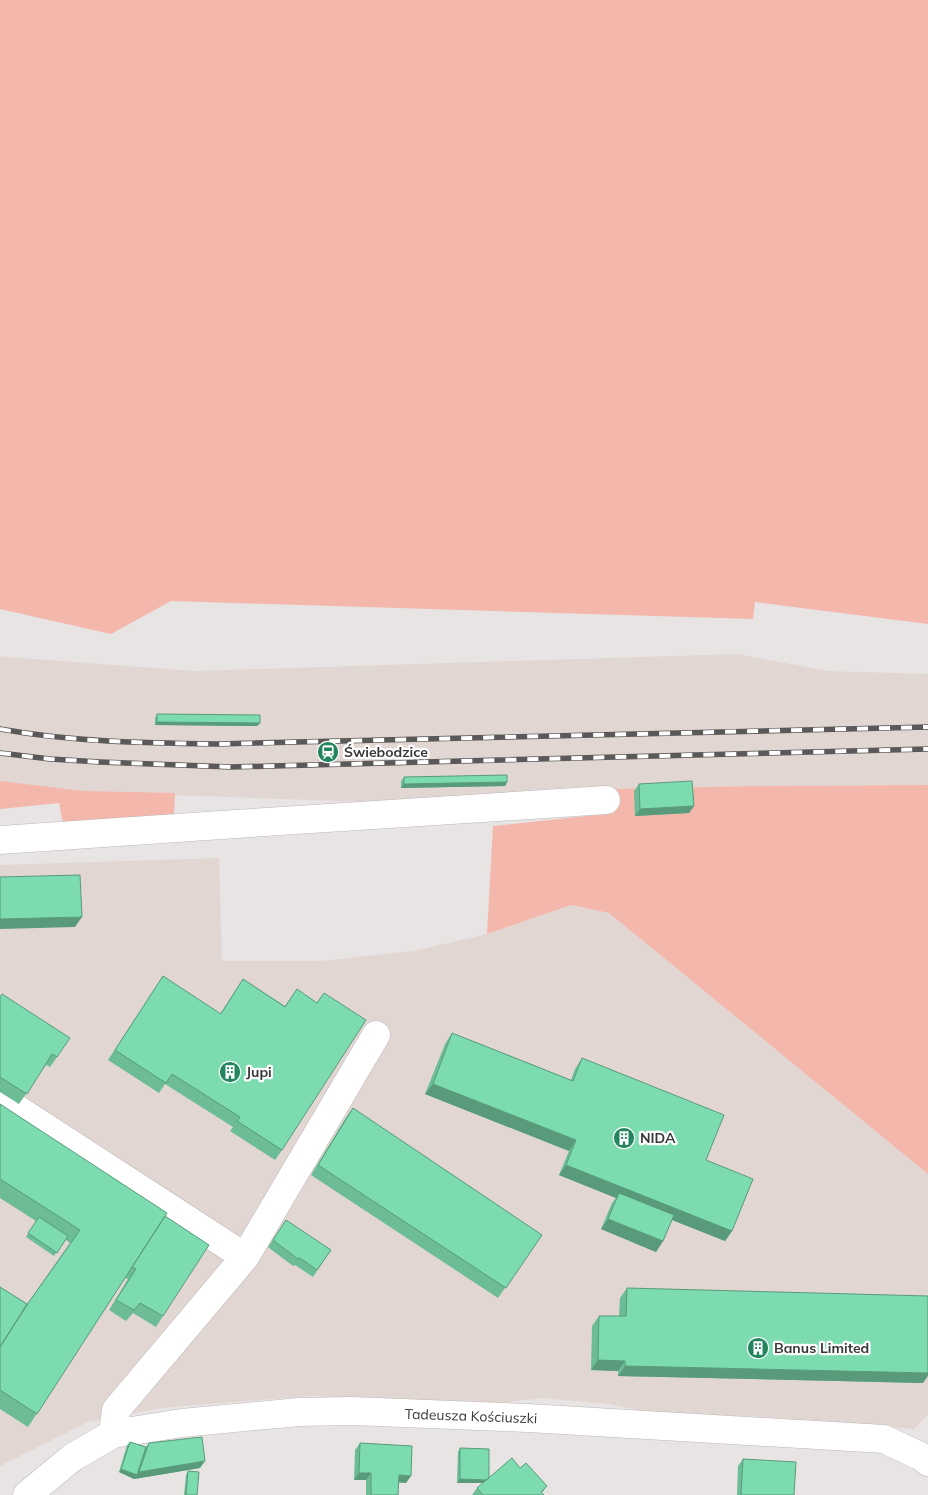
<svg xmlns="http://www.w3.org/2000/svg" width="928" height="1495" font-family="Mulish,sans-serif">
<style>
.built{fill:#e2d6d3}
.green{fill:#f3b7ac}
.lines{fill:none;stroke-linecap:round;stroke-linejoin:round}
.minor-casing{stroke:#bcb8b7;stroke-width:29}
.minor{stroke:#fff;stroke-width:28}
.rail-casing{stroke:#5a5858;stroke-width:5.5}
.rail{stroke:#fff;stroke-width:4;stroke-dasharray:11;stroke-linecap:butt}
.wall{fill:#6cbd96}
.shaded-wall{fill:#589a7a}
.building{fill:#7ddcaf;stroke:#589a7a}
.labels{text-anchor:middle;stroke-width:4.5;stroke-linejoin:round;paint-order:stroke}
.poi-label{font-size:14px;font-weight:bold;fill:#393737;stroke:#fff;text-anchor:start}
.street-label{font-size:14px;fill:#393737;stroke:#fff}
</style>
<rect width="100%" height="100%" fill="#e8e4e4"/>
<path class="built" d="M737,654L828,671L928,674V785L754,786L611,789L367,802L113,793L0,791V656L7,657L195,671Z
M219,858L222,961H321L413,951L487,934L571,905L609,913L928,1174V1414L914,1429L748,1416L662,1415L609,1404L541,1398L492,1404L310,1396L161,1408L88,1422L0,1466V865Z"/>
<path class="green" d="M0,0H928V624L755,602L753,619L171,601L111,634L0,609Z
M0,781L83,791L175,793L174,814L63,824L59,803L0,809Z
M928,785V1174L609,913L571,905L487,934L493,826L614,813L611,789L754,786Z"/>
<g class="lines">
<g class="minor-casing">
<path id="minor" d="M0,840L236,824L606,800
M0,1098L245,1257L116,1410L113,1434
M245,1257L376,1035
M27,1495L73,1457L113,1434L182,1423L299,1412L352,1411L528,1418L884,1439L922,1457L928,1462"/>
</g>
<use href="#minor" class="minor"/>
<g class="rail-casing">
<path id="rail" d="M0,729C72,742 145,743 217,744L928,727
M0,753L50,759L100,762L231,767L928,749"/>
</g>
<use href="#rail" class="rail"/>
</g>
<path class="wall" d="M157,714L260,723L257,726L155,725V718Z
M404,777L507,782L505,786L401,788V781Z
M639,784L689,813L635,816L634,791Z
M163,976L220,1014L243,979L285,1006L297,989L282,1150L275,1160L230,1131L233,1127L165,1084L159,1093L108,1060Z
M0,997L57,1057L50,1067L46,1065L19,1104L0,1092Z
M452,1033L571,1080L575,1069L582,1058L706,1160L732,1231L725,1241L672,1220L663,1241L656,1252L601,1229L612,1203L616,1198L559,1175L569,1151L425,1094L445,1044Z
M0,1104L165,1216L163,1316L156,1327L133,1313L126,1321L109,1310L128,1279L125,1278L28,1427L0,1409V1287L27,1304L70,1243L65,1239L54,1256L26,1237L36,1221L0,1198Z
M353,1108L542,1235L498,1298L311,1175L345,1119Z
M286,1220L331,1250L313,1277L295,1265L293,1266L268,1247Z
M627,1288L923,1383L618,1376V1371L591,1370L592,1326L599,1316H619L620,1298Z
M130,1442L146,1447L149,1443L200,1468L134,1479L119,1472L127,1445Z
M360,1443L406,1483L398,1482V1495H366V1480H354L355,1450Z
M460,1448L489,1478L520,1468L547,1486L542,1493L544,1495H472L477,1488L483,1483H457L458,1452Z
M743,1459L794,1495H737L738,1466Z
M188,1471L197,1495H184L186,1475Z"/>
<path class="shaded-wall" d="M157,722L260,723L257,726L155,725Z
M507,782L505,786L401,788L404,784Z
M694,806L689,813L635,816L640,809Z
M82,917L75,927L0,929V919Z
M433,1084L576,1140L569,1151L425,1094Z
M566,1165L732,1231L725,1241L617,1198L619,1193L616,1198L559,1175Z
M608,1219L663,1241L656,1252L601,1229Z
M598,1360L625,1361L618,1371L591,1370Z
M625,1366L928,1373V1376L923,1383L618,1376Z
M205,1461L200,1468L134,1479L139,1472Z
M121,1469L137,1475L134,1479L119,1472Z
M359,1473H371L366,1480H354Z
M399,1475L411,1476L406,1483L394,1482Z
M460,1479L489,1480L486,1483H457Z"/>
<path class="building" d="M157,714L260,715V723L157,722Z
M507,775V782L404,784V777Z
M692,781L694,806L640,809L639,784Z
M80,875L82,917L0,919V877Z
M163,976L221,1014L243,979L285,1007L297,989L317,1003L324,993L366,1020L282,1150L237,1121L240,1117L172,1074L166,1083L115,1050Z
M2,994L70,1038L57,1057L52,1054L27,1094L0,1077V997Z
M452,1033L573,1081L582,1058L724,1115L706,1160L753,1179L732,1231L566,1165L576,1140L433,1084Z
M0,1104L167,1213L37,1414L0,1390V1347L29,1302L80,1230L0,1179Z
M353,1108L542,1235L506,1288L318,1165Z
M619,1193L674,1215L663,1241L608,1219Z
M165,1216L209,1245L163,1316L140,1303L134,1310L116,1300L136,1269L132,1267Z
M39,1217L68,1236L57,1253L28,1233Z
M286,1220L331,1250L317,1270L300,1258L298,1259L273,1240Z
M0,1287L27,1304L0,1347Z
M627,1288L928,1296V1373L625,1366V1361L598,1360L599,1316H626Z
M202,1437L205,1461L139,1472L149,1443Z
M130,1442L146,1447L137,1475L121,1469Z
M360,1443L412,1446L411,1476L399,1475L398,1495H371V1473H359Z
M460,1448L489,1449V1478L487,1480L460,1479Z
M512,1458L520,1468L526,1463L547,1486L541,1492L544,1495H483L477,1488Z
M743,1459L796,1462L794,1495H741Z
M188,1471L199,1472L197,1495H186Z"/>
<defs>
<g id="station-disc" transform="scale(1.125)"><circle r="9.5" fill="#23855e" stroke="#fff"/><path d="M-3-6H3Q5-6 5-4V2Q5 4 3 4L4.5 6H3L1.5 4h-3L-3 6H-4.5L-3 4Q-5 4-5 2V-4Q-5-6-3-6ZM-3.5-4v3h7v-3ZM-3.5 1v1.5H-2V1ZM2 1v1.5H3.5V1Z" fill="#fff"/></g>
<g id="building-disc" transform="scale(1.125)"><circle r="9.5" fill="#23855e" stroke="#fff"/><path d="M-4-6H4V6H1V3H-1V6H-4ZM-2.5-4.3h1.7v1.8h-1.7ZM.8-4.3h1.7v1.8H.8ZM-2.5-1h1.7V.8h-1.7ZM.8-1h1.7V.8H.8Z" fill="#fff"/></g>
</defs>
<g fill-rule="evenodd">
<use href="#station-disc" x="328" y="752"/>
<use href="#building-disc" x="230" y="1072"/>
<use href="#building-disc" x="624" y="1138"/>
<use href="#building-disc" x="758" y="1348"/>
</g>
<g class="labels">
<g class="poi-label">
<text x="344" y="757">Świebodzice</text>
<text x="246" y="1077">Jupi</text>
<text x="640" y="1143">NIDA</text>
<text x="774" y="1353">Banus Limited</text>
</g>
<g class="street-label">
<text transform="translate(471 1416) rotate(2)" y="5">Tadeusza Kościuszki</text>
</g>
</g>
</svg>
